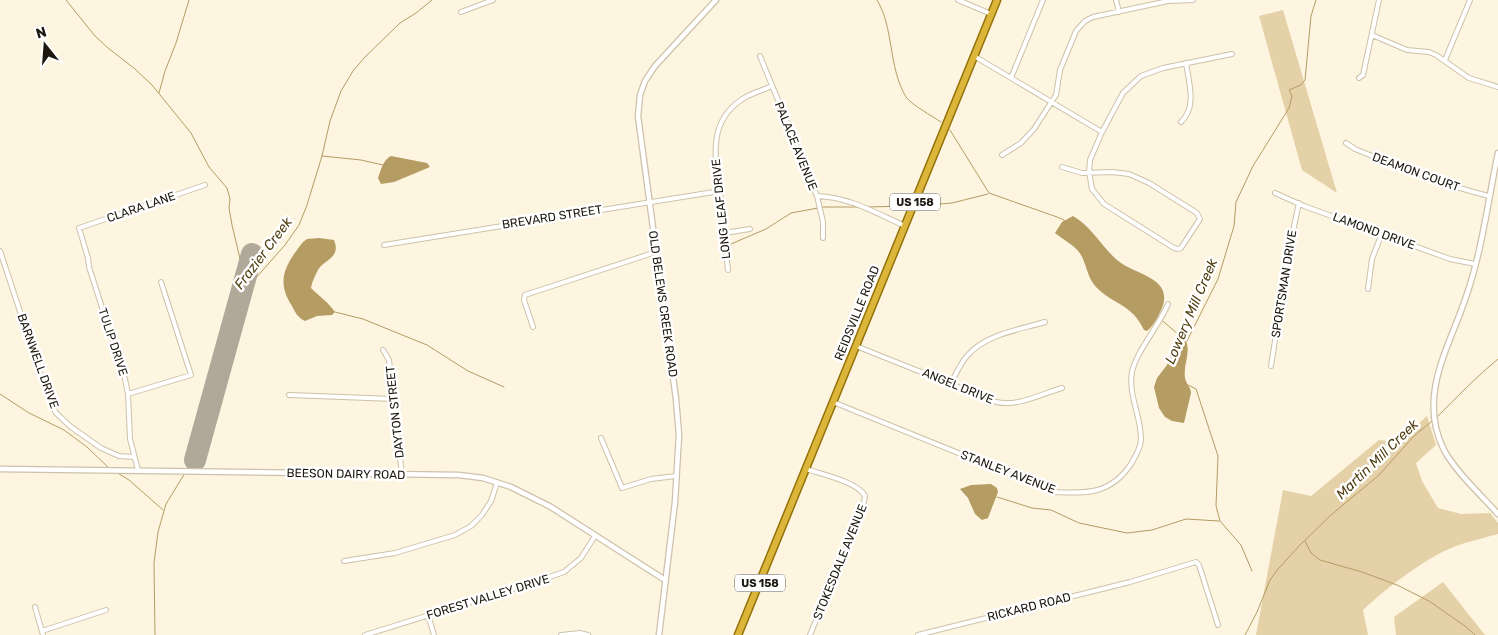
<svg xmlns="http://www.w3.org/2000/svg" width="1498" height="635" font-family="Rubik,sans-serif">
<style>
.green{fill:#e4d1a7}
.water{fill:#b49c63}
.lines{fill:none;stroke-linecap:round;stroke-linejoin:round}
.stream{stroke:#b49c63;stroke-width:1}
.runway{stroke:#b0a999;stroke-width:22}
.minor-casing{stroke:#cdc2a9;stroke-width:6}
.tertiary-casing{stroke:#cdc2a9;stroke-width:7}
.trunk-casing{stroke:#94720a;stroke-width:9}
.minor{stroke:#fff;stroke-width:4}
.tertiary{stroke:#fff;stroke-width:4.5}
.trunk{stroke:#dcb63a;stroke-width:6}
.labels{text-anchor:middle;stroke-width:5;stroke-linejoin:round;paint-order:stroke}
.shield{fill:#fff;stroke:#605d57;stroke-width:1}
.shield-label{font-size:11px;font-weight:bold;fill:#1c180f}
.street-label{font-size:12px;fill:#1c180f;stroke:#fff}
.water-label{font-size:14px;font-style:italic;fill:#503f11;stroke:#fff}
</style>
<rect width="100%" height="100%" fill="#fef5e1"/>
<path class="green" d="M1283,10L1337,193L1302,170L1259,16Z
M1427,416L1436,445L1416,463L1422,481L1438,508L1461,514L1490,513L1498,523V534C1484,538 1470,541 1456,546C1428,556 1385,589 1363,610L1368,635H1256L1283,490L1311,496L1379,440L1398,442Z
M1443,582L1485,635H1396L1394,617Z"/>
<path class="water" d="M391,156L427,163L430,167L394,182L381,184L378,178C381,170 383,160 391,156Z
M1073,216C1092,227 1101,246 1117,260C1134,275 1174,277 1162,308C1158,317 1154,325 1147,331L1144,330C1132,304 1114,305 1096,287C1086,276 1087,263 1079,252C1074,245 1062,239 1055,233L1062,222Z
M319,238L334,240C340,255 330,258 321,266C317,270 312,282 311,288C319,296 328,302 335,312L332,315L317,316L305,321C298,318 295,312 292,306C275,280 286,264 303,242L307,239Z
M1186,341C1191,353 1183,365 1185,378C1186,384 1191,387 1191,393L1184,423L1172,421L1165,417L1159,408L1154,387L1157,378L1167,365L1177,343Z
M991,484L997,488L998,492L988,518L982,520L975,514L968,498L960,489L971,485Z"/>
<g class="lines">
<path class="stream" d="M66,0L95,36L108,48L135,69L152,85L191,133L209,167L227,188L230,199L229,208L232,225L247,288
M877,0C894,27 888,67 906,97C912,105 932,116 941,122
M159,93L165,71L176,43L189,0
M950,130L989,193L1057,217L1064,220L1065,222
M322,156L361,160L383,165
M916,206L952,203L988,194
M822,207H858
M867,207L910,206
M724,247L766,229L791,213L818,208
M335,312L363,319L427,345L468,371L504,387
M1157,316L1186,341
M1187,341L1218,279L1234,226L1236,202L1253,166L1289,108L1292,96L1289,90L1301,85L1305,80L1311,16L1316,0
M1188,385L1196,389L1218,456L1216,506L1220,521L1241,545L1252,571
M0,394L29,413L64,430L87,447L110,469
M1437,417C1457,397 1476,377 1498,359
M187,469L202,444L211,400L214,375L222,347L235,311L247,288L285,245L299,225L307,205L322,156L330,121L341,91L353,71L364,58L400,23L416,13L432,0
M116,472L129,480L163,510
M997,497L1032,508L1051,510L1079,523L1127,533L1152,530L1186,519L1219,521
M1305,541L1311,553L1320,560L1362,572L1397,585L1429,601L1465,626L1475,635
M155,635L154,563L158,532L166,504L185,473
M1245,635L1257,612L1270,580L1278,569L1300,545L1331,515L1379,475L1414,436L1432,421"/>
<path class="runway" d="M195,460L252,254"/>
<g class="minor-casing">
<path id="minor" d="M958,0L991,14
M1116,0L1119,12
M461,12L493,0
M1372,35L1407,50L1429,52L1436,55L1469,78L1498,87
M760,56L817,196L823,222V238
M974,56L1102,132
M1445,60L1470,0
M1011,78L1043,0
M1359,78L1363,75L1379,0
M1181,122C1197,107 1189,83 1186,63
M1346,143L1355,149C1399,167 1443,185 1489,196
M1002,155L1021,143L1034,129L1056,95L1060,70L1076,31L1085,21L1093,17L1168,1L1193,0
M1062,167L1082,173L1112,172L1129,174L1149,183L1197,213L1200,219L1181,248L1178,249L1174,248L1104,204L1092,189L1089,172L1090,160L1102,132L1123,93L1141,76L1163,68L1232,54
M1275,193L1304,206L1450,259L1475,264
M817,196C849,197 876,213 905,226
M724,233L750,229
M384,245L720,191
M0,251L45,387L56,413L71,427L101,448L119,456L134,457
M728,270C725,244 723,218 720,193C715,157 707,121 744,98C753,93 763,90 772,86
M1368,289L1372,259L1382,233
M533,327L524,300L525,295L656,252
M856,346L996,402C1018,407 1041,394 1062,388
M383,350L389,360L402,475
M1271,366L1290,245L1299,203
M951,383C956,374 960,364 967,356C986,334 1018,330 1045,322
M128,394L191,375L161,282
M289,395L394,399
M833,402L1054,492C1087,494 1111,494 1131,464C1135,457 1141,448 1141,439C1141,416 1128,395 1132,372C1136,352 1159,326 1168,304
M601,438L622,488L651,479L676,476
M806,469C821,474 858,482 865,496L863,507L810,635
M138,470L130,439L128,394L125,379L89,267L88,258L79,228L205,185
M344,561L395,553L455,535L471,526L482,515L491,501L497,483
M35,607L43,635
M428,615L434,635
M42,631L106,610
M365,635L529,584L564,572L581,558L595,536
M561,635L580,633L588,635
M918,635L1130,582L1196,562L1199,565L1218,625"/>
</g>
<g class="tertiary-casing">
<path id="tertiary" d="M1498,153C1488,201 1482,251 1466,297C1449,348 1417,396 1444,450C1456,472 1481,495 1498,514
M0,469L459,475L483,478L511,487L551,507L665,580
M659,635L675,502L679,435L676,399L638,116L640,95L645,81L655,66L716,0"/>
</g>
<g class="trunk-casing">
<path id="trunk" d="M738,635L997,0"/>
</g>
<use href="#minor" class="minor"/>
<use href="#tertiary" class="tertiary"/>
<use href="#trunk" class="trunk"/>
</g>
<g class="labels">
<g class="shield">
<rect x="890" y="193.5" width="50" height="17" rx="4"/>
<rect x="735" y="574.5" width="50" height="17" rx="4"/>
</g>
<g class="shield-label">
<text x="915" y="206">US 158</text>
<text x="760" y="587">US 158</text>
</g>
<g class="street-label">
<text transform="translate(796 146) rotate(68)" y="4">PALACE AVENUE</text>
<text transform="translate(1416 172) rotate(20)" y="4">DEAMON COURT</text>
<text transform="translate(141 207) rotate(-19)" y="4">CLARA LANE</text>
<text transform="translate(721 209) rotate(-96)" y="4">LONG LEAF DRIVE</text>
<text transform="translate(552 217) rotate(-9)" y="4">BREVARD STREET</text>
<text transform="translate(1374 231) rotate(20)" y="4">LAMOND DRIVE</text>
<text transform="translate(1284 284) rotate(-81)" y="4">SPORTSMAN DRIVE</text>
<text transform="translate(663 304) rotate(82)" y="4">OLD BELEWS CREEK ROAD</text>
<text transform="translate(857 313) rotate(-68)" y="4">REIDSVILLE ROAD</text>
<text transform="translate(113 342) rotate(72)" y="4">TULIP DRIVE</text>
<text transform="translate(38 361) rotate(70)" y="4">BARNWELL DRIVE</text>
<text transform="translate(958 386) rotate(22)" y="4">ANGEL DRIVE</text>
<text transform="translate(395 412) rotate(-96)" y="4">DAYTON STREET</text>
<text transform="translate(1008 472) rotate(21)" y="4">STANLEY AVENUE</text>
<text transform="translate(346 474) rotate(1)" y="4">BEESON DAIRY ROAD</text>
<text transform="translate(840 562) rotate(-68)" y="4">STOKESDALE AVENUE</text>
<text transform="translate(488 597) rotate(-17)" y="4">FOREST VALLEY DRIVE</text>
<text transform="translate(1029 607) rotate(-14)" y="4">RICKARD ROAD</text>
</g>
<g class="water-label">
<text transform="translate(263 253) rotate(-53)" y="5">Frazier Creek</text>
<text transform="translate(1191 311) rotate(-67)" y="5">Lowery Mill Creek</text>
<text transform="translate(1377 459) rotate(-44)" y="5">Martin Mill Creek</text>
</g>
</g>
<g transform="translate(45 45) rotate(343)" stroke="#ffffff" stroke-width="4" paint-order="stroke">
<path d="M0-4L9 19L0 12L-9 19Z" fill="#1c180f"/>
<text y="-8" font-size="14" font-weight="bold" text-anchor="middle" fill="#1c180f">N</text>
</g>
</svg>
